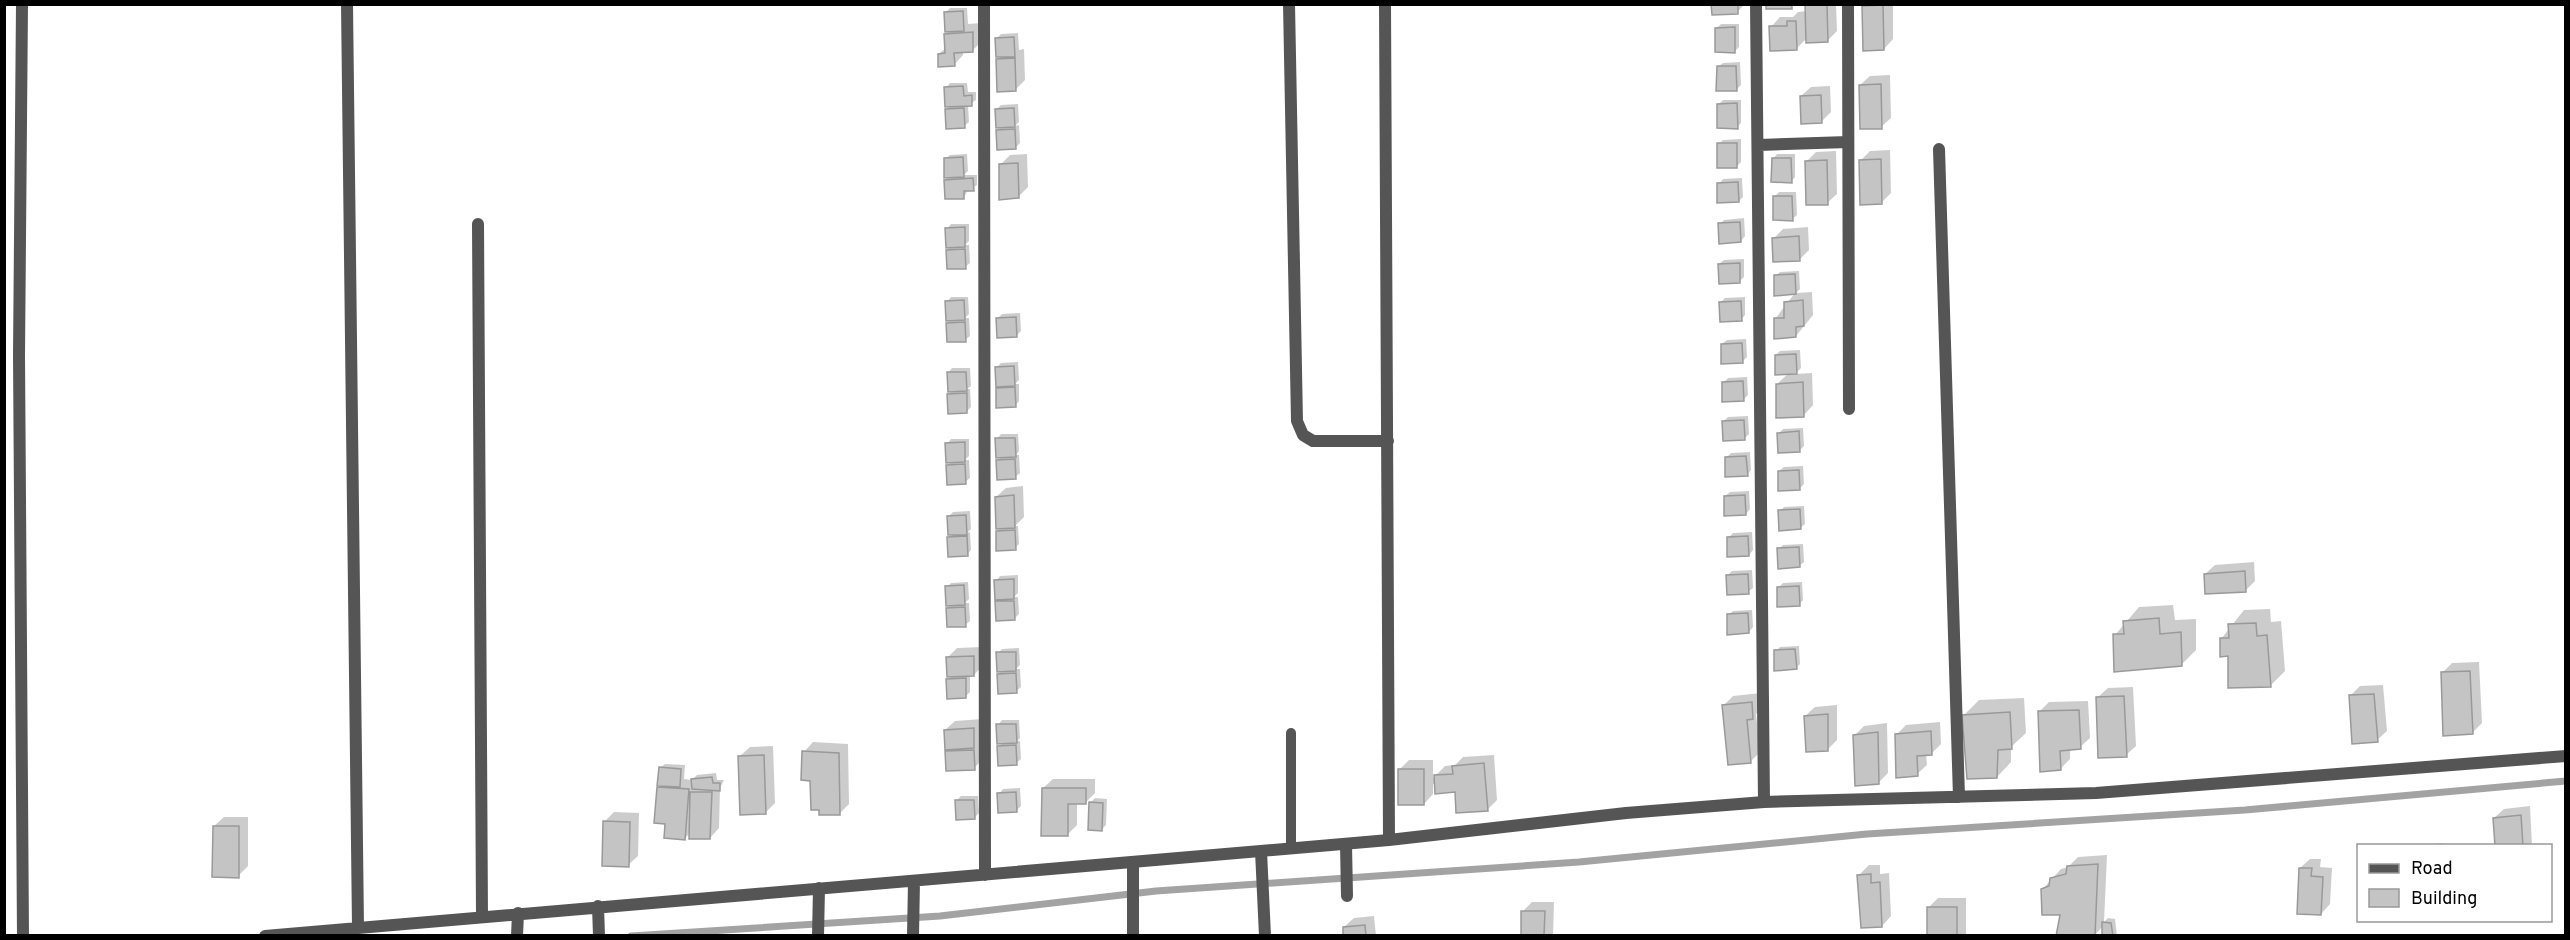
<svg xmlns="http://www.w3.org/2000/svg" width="2570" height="940" font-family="Overpass,sans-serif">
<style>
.shadow{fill:#0003}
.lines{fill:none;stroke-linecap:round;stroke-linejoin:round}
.stream{stroke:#a3a3a3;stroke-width:7}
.building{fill:#c4c4c4;stroke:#999;stroke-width:1.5}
.lane{stroke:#555;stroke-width:10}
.street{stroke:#555;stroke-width:12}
</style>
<rect width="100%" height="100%" fill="#fff"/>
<path class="shadow" d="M1713,4H1745L1737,12Z
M1807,4H1836L1837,31L1827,41L1808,37L1796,49L1771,27L1780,17H1793L1798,12L1807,11Z
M1865,4H1893V39L1884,49L1863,6Z
M950,8H967L968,24L982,23V41L972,51H963V55L954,65L939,54L947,47L946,34L950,30L945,13Z
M1721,24H1739V47L1735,51L1717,28Z
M1018,33L1019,50L1024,49L1025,80L1015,90L997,60L1001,56L997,38L1001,34Z
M1740,62L1741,85L1736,90L1718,67L1723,63Z
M1890,75L1891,118L1881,127L1860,85L1870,76Z
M950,83H967L968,92H976V100L968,105L969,122L964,126L946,110L951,105L946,88Z
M1830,86L1831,112L1821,122L1801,96L1811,87Z
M1723,100H1741V123L1737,127L1719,104Z
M1018,104L1019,122L1015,126L1019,125L1020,143L1015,148L997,130L1001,127L997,109L1001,105Z
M1741,139V162L1736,167L1719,144L1723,140Z
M1890,150L1891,193L1881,203L1861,160L1870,151Z
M1836,151L1837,194L1827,203L1807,161L1816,152Z
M967,154L968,171L964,175H977V185L968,190L964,197L946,180L949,177L945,159L950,155Z
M1027,154L1028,187L1018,197L1000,165L1010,155Z
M1777,154H1795V177L1791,182L1773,159Z
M1742,178L1743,197L1739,201L1719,184L1723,179Z
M1779,192H1796L1797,215L1792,219L1774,197Z
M1744,218L1745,236L1741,241L1720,224L1724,220Z
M951,224H969V241L965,245H969L970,263L965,267L947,250L951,246L947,229Z
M1808,227L1809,250L1799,260L1774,238L1783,229Z
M1744,259V277L1740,281L1719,264L1724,260Z
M1799,271L1800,289L1796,293L1812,292L1813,315L1796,336L1775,319L1795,293L1775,276L1780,272Z
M951,297H968L969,314L965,318H969L970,336L965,340L947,323L951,319L947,302Z
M1745,297V315L1741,320L1720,303L1725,298Z
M1020,313L1021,331L1016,336L998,318L1002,314Z
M1746,339L1747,357L1743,361L1722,344L1727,340Z
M1800,350L1801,368L1795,374L1812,373L1813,405L1804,415L1777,384L1789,373L1776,355L1780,351Z
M1018,362L1019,380L1015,384H1019V401L1015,406L997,389L1001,385L997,367L1001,363Z
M952,368H970L971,386L967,389H970L971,407L967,411L949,394L953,390L948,373Z
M1747,377L1748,395L1744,399L1723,383L1728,378Z
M1748,416L1749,434L1745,438L1724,421L1728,417Z
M1803,428L1804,446L1800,450L1779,433L1783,429Z
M1001,434H1018L1019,451L1016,455H1019L1020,473L1015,477L998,460L1002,456L997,439Z
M951,439H969V456L965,460H969L970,478L965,482L948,465L952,461L947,444Z
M1750,452L1751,470L1747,475L1726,458L1731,453Z
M1803,466L1804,484L1800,488L1779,471L1784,467Z
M1023,486L1024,517L1015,526H1018L1019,544L1015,548L997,532L1001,527L996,497L1006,488Z
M1749,491L1750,509L1746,514L1725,496L1730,492Z
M1804,506L1805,524L1800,528L1780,511L1784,507Z
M970,511L971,529L967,533L970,532L971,550L967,555L949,538L953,534L948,517L953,512Z
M1752,532L1753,550L1749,555L1728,538L1733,533Z
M1803,544L1804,562L1799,566L1779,549L1783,545Z
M2254,562L2255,581L2245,591L2205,574L2215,565Z
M1752,570L1753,588L1748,592L1728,575L1732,571Z
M1018,575V593L1014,597H1018L1019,614L1014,619L996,602L1000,598L996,581L1000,576Z
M968,582L969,599L965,603H969L970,621L965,625L947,608L951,604L947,587L951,583Z
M1802,582L1803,600L1799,605L1778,588L1783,583Z
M2173,605L2175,620L2196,619V650L2181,665L2115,635L2139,607Z
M2270,609L2271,622L2281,621L2285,671L2270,686L2229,655L2221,639L2244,610Z
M1752,610L1753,627L1749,632L1728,615L1733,611Z
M1799,646L1800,664L1796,668L1776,651L1780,647Z
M983,647V665L974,675H970V692L966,696L948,679L952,676L947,658L957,648Z
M1019,648L1020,665L1016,669H1020L1021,687L1016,691L998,674L1002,671L998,653L1002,649Z
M2479,662L2482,723L2472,733L2442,673L2452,663Z
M2383,685L2387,731L2377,740L2350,696L2360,686Z
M2133,687L2136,746L2126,755L2098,697L2108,688Z
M1761,693L1762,708L1756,714L1760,752L1750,762L1724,705L1733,696Z
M2024,698L2026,733L2011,747V762L1997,777L1964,715L1979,700Z
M2088,701L2090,738L2080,747L2070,749V759L2061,768L2039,712L2049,702Z
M1837,705V740L1828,749L1805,716L1815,707Z
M983,719L984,758L974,768L946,752L950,748L945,730L955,721Z
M1002,720H1019L1020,738L1017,741H1020L1021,759L1016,763L999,747L1003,742L998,725Z
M1940,722L1941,744L1931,754H1926L1927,765L1917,774L1897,734L1906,725Z
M1887,723L1888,773L1878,783L1855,735L1864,726Z
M813,742L848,744L849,804L840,813L812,779L804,752Z
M773,746L775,803L765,813L740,756L750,747Z
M1494,755L1497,800L1487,810L1456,791L1436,784H1433V794L1424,804L1399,770L1409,760H1433V778L1445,766L1455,765L1463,757Z
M665,764L685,765L684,779L692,780L697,775L716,773L717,780H724L720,788L719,828L710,838L691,832L685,838L667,823L658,788L662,784L660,768Z
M1053,779H1095V793L1085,803H1077V825L1067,835L1043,788Z
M1020,788L1021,806L1016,811L999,794L1003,789Z
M961,796H978L979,813L974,818L956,801Z
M1095,798L1107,799L1106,825L1102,829L1090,803Z
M2530,806L2532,846H2497L2494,818L2504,809Z
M614,812L639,813L638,856L628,865L604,822Z
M224,817H248V866L238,876L214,826Z
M2443,843V846H2407Z
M2107,855L2104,922L2108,918L2115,919L2117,936H2103V926L2094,936L2061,913L2042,890L2061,869L2068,867L2078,857Z
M2310,859H2321L2320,867L2332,868L2330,904L2321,914L2300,868Z
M1869,865H1880V874L1889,873L1891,916L1882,926L1859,875Z
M1938,898H1966V936H1928V908Z
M1532,902H1554L1553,936H1522L1523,911Z
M1374,916L1376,936H1345L1344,927L1354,918Z"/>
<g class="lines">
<path class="stream" d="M631,936L940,916L1156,891L1579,862L1867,834L2245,810L2566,781"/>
</g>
<path class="building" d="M1711,4H1738V14L1712,15Z
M1766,4H1792V9H1766Z
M1805,4H1827L1828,42L1806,43Z
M1883,5L1884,50L1863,51L1862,6Z
M963,11L964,31L945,32L944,12Z
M1787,21H1796L1797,50L1770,51L1769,26H1787Z
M1735,27V53L1715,52V28Z
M973,32V52L954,53L955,66L938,67V54L945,53L944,34Z
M1014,37L1015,57H996L995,38Z
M1015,58L1016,91L997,92L996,59Z
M1717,66H1736L1737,91H1716Z
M1881,84L1882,129H1860L1859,85Z
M963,86L964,96L972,95V106L945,107L944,87Z
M1821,95L1822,123L1801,124L1800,96Z
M1737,103L1738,129L1717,128V104Z
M964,108L965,128L946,129L945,109Z
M1014,108L1015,127L996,128L995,109Z
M1015,129L1016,149L997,150L996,130Z
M1717,143H1737V168H1717Z
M963,157L964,177L944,178V158Z
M1772,158H1791L1792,183L1771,182Z
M1881,159L1882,204L1860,205L1859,160Z
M1827,160L1828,205H1806L1805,161Z
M1018,163L1019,198L999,200V164Z
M973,178L974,191H964V199H945L944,180Z
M1738,182L1739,202L1717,203V183Z
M1773,196H1792L1793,221L1773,220Z
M1740,222L1741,242L1719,244L1718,223Z
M965,227V247L946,248L945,228Z
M1799,236L1800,261L1773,262L1772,238Z
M965,249L966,269H947L946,250Z
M1740,263V283L1719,284L1718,264Z
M1795,274L1796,294L1774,296V275Z
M964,300L965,320L946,321L945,301Z
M1803,300L1804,326L1796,327V337L1774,339V318H1784V302Z
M1741,301L1742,321L1720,322L1719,302Z
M1016,317L1017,337L997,338L996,318Z
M965,322L966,342H947L946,323Z
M1742,343L1743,363L1721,364V344Z
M1796,354L1797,374L1775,375V355Z
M1014,366L1015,386L996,387L995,367Z
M947,372H966L967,391L948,392Z
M1743,381L1744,401L1722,402V382Z
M1803,382L1804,417L1776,418V384Z
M1015,387L1016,407L996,408V388Z
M967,393V413L948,414L947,394Z
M1744,420L1745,440L1723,441L1722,421Z
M1799,431L1800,452L1778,453L1777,433Z
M995,438H1015L1016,457L996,458Z
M965,442V462L946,463L945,443Z
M1746,456L1748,476L1725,477V457Z
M1015,459L1016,479L997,480L996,460Z
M965,464L966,484L947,485L946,465Z
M1799,470L1800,490L1778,491V471Z
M1014,495L1015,528L996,529L995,497Z
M1745,495L1746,515L1724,516V496Z
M1800,509L1801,529L1779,531L1778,510Z
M966,515L967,535H948L947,516Z
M1015,530L1016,550L996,551V531Z
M967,536L968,556L948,557L947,537Z
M1748,536L1749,556L1727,557V537Z
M1799,547L1800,567L1778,569L1777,548Z
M2245,571L2246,592L2205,594L2204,574Z
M1748,574L1749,594L1727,595L1726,575Z
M1014,579V599L995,600L994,580Z
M964,585L965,605L946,606L945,586Z
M1799,586L1800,606L1777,607V587Z
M995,601H1014L1015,620L996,621Z
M965,607L966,627H947L946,608Z
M1748,613L1749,633L1727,635V614Z
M2159,618L2160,634L2181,632L2182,666L2114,672L2113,634H2124L2123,621Z
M2256,623L2257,636L2267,635L2271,687L2228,688V656L2220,657V638H2229L2228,624Z
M1795,649L1797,669L1774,671V650Z
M996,652H1016V671L997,672Z
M974,656V676L947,677L946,657Z
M2470,671L2473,734L2443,736L2441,672Z
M1016,673L1017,693L998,694L997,674Z
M966,678V698L947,699L946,679Z
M2374,694L2378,742L2352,744L2349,695Z
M2124,696L2127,757L2098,758L2096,697Z
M1752,702L1753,719L1747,720L1751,763L1728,765L1722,705Z
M2079,710L2081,749L2060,751L2061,770L2040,772L2038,711Z
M2010,712L2012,749L1998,750L1997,778L1967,779L1962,715Z
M1828,714V751L1806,752L1804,716Z
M996,724H1016L1017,743L997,744Z
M974,728V748L945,750L944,730Z
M1931,731L1932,755L1917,756L1918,776L1896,778L1895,734Z
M1878,732L1879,784L1855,786L1853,735Z
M1016,745L1017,765L998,766L997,746Z
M974,750L975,770L946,771L945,751Z
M802,751L839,753L840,815H819V810H811L810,781L801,780Z
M764,755L766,814L740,815L738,756Z
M1484,763L1488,811L1456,813L1455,792L1435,794L1434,775L1453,774L1452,766Z
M659,767L681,769L680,787L657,786Z
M1398,769H1424V805H1398Z
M712,777L713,783H720V791L692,789L691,779Z
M657,787L689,789L685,840L664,838L665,824L654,823Z
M1042,788H1086V804H1068V836H1041Z
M690,792H712L710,839H689Z
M1016,792L1017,812L998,813L997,793Z
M955,800H974L975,819L956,820Z
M1089,802L1103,803L1102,831L1088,830Z
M2521,815L2523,846H2495L2493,818Z
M603,821L630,822L629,867L602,866Z
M213,826H239V878L212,877Z
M2098,864L2095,936H2056L2060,915H2042L2041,889L2049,886L2050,878L2066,874L2067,866Z
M2299,868H2312L2311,876L2323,877L2321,915L2297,914Z
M1871,874V883L1880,882L1882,927L1861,928L1857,875Z
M1927,907H1957V936H1927Z
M1521,911H1545L1544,936H1521Z
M2102,922L2111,923L2113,936H2102Z
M1365,925L1366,936H1343V927Z"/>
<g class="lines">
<path class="lane" d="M1291,848V733"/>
<path class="street" d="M22,4L19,355L23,936
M347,4L358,927
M984,4L985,875
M1289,4L1297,421L1303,435L1313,441H1388
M1385,4L1389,840
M1756,4L1764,802
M1848,4L1849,409
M1759,145L1848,142
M1939,149L1959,797
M478,224L482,916
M1346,844L1347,896
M1261,851L1265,936
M1133,862V936
M598,906L599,936
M265,936L1389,840L1626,813L1764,802L2096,793L2566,756
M517,936L518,913
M818,936L819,888
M913,936L914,881"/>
</g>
<rect width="2570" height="940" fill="none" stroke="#000000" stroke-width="12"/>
<rect x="2357" y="844" width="195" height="78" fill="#ffffff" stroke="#999999" stroke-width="1.5"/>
<rect x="2369" y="864" width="30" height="9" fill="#555555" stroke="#999999" stroke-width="1.5"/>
<text x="2411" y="874" font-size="18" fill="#000000">Road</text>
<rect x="2369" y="889" width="30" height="18" fill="#c4c4c4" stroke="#999999" stroke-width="1.5"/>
<text x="2411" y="904" font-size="18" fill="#000000">Building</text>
</svg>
